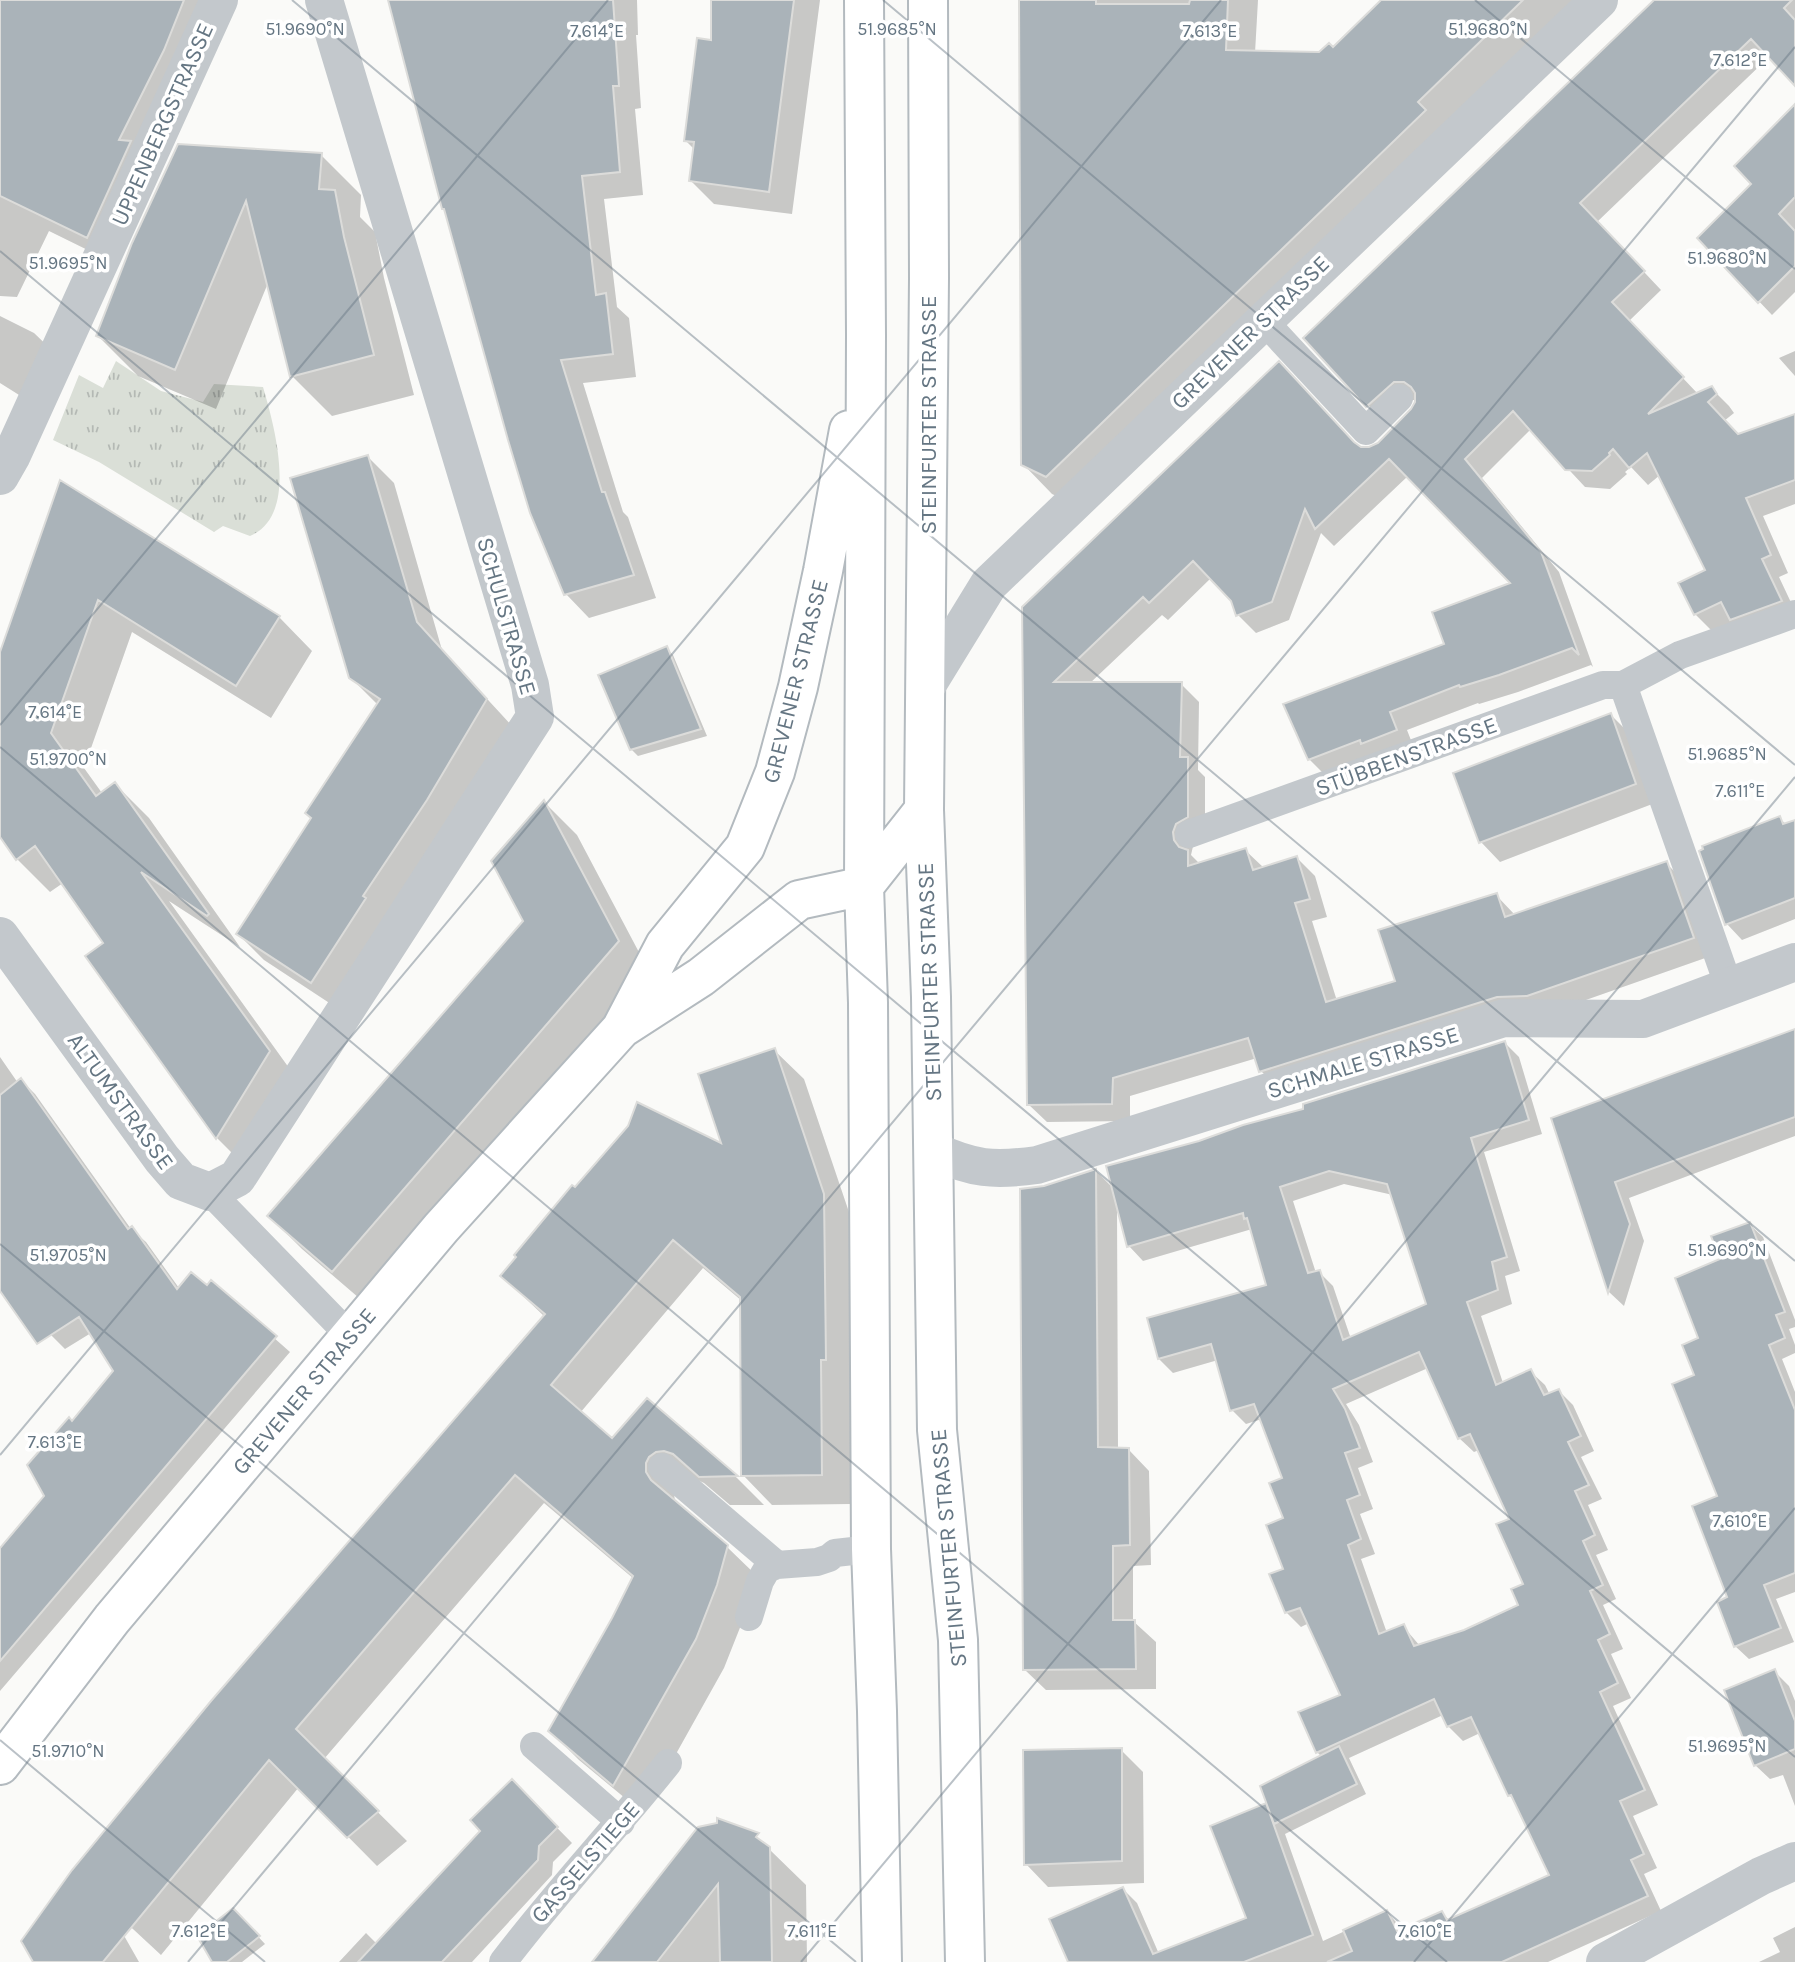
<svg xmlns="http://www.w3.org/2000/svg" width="1795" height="1962" font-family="Karla,sans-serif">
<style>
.park{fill:url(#park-tufts)}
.shadow{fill:#0003;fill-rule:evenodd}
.building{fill:#aab3b9;stroke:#dcdcda;stroke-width:2;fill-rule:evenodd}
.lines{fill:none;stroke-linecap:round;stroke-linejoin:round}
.secondary-casing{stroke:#b3babf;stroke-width:42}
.lane{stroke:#c3c8cc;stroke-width:28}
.street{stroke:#c3c8cc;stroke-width:38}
.secondary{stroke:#fff;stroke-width:38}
.ticks{fill:none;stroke:#657683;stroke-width:2;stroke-opacity:0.45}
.labels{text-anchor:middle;stroke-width:7;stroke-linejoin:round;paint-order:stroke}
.street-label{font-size:23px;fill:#657683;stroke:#fff}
.ticks-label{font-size:18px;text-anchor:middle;fill:#657683;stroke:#fff;stroke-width:7;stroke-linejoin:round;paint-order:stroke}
</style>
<defs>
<pattern id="park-tufts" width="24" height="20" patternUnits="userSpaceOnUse" patternTransform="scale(1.75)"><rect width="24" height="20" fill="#dadfd7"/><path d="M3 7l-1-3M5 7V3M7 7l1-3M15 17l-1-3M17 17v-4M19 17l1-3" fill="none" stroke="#b4b9b4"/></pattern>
</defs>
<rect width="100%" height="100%" fill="#fafaf8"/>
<path class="park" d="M116,361L161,391L203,402L214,384L263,387C274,425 300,515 250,536L223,526L214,532L99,462L53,440L79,375L103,388Z"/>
<path class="shadow" d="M26,0H216L110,261L49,231L17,297L0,296V76Z
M390,0H637L638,35H636L641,108L635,109L643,195L604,199L617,307L629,318L636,377L583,383L623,512L628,517L656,598L589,618L566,594Z
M713,0H820L792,214L714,204L691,181L695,150L685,140L713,42Z
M1020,0H1258L1255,53L1327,54L1384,0H1582L1076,505L1052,494L1023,464Z
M1656,0H1795V83L1770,56L1597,222L1661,290L1629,321L1698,394L1711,388L1729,406L1734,413L1724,421L1738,436L1795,416V504L1763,516L1788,573L1779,577L1795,611L1713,632L1695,614L1707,571L1660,475L1648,485L1631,467L1625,472L1627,474L1610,489L1585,487L1531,429L1482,478L1559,572L1593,667L1591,665L1518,692L1479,704L1478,703L1407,730L1414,748L1327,777L1309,759L1446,645L1513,584L1408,476L1334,546L1321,533L1289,620L1256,633L1238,615L1233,600L1211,578L1168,620L1162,615L1089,684H1181L1199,702L1198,770L1205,777V835L1194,842L1191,855L1200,864L1245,850L1264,868L1297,858L1315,876L1327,917L1312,921L1337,1001L1397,982L1496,895L1515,915L1667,864L1685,882L1711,956L1546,1014L1279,1089L1261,1071L1257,1058L1130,1096V1121L1047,1122L1028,1104L1024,608L1356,446L1370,449L1379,444L1413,410L1417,400H1413L1386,424L1305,338Z
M179,146L321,155L361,195L360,217L375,232L384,278L414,395L332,416L292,376L268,283L216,409L138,376L98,336Z
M1795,168V292L1772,315L1699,238L1753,184Z
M0,316L34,333L58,356L35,405L0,383Z
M1795,351V376L1779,358Z
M368,457L394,483L442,650L512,726L337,1008L264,960L238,934L312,819L378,705L350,677Z
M61,483L279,617L312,651L271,718L132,632L84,768L102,793L115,784L149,818L240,947L169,901L302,1086L250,1171L217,1138L105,944L63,883L50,892L17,859L0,835V658Z
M666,648L673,655L707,736L638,756L631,749Z
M1611,715L1630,734L1655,803L1500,862L1481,842Z
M544,802L577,835L651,975L366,1304L302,1249L269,1216L525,921Z
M1779,818L1787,825L1795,822V919L1742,940L1727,924L1701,852Z
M1795,1031V1136L1629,1198L1644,1241L1624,1306L1609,1292L1553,1119Z
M1505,1043L1519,1057L1542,1134L1484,1152L1520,1271L1505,1276L1512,1304L1481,1316L1503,1383L1530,1371L1545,1385L1550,1395L1559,1391L1573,1405L1594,1451L1581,1457L1602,1499L1588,1505L1608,1550L1596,1555L1616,1599L1603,1605L1623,1649L1611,1654L1631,1698L1613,1706L1658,1805L1633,1816L1657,1868L1644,1874L1661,1911L1548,1962H1069L1123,1889L1137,1903L1159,1954L1249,1919L1265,1805L1271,1810L1322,1757L1317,1752L1342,1695L1309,1623L1301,1627L1286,1612L1284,1478L1262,1419L1246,1424L1232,1410L1218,1360L1173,1373L1159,1359L1268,1286L1252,1229L1143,1261L1129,1246L1117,1205L1118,1449L1129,1450L1149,1471L1151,1565L1133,1566V1621L1156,1642V1689L1046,1690L1025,1670L1044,1188L1096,1171L1114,1189L1305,1110ZM1344,1184L1393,1195L1428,1305L1351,1339L1333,1286L1319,1272L1316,1273L1293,1201ZM1428,1368L1459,1438L1474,1452L1479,1450L1511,1520L1526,1585L1521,1606L1464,1631L1420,1646L1403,1626L1387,1633L1361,1559L1375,1554L1360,1514L1373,1509L1358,1468L1373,1462L1359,1425L1346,1404ZM1443,1715L1448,1726L1463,1741L1480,1733L1509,1795L1517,1803L1551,1876L1450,1921L1442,1913L1403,1930L1387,1912L1323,1941L1285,1834L1366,1794L1349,1758Z
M774,1050L804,1079L853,1224L854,1389H850L851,1504L772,1505L743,1475L742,1301L703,1268L580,1413L612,1441L647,1401L737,1478L764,1505H730L704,1483L695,1479L674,1493L675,1502L727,1547L757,1576L745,1615L724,1668L643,1813L579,1760L550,1731L614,1619L634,1579L544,1503L324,1759L407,1841L377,1866L299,1787L161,1955L106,1904L139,1962H35L545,1317L502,1276L575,1190L724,1146Z
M0,1057L18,1083L21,1080L35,1094L131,1229L146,1242L179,1288H207L212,1283L290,1352L0,1691V1550L46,1496L72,1423L115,1372L91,1333L65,1349L51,1335L0,1265Z
M1749,1224L1763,1237L1795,1320V1327L1789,1329L1795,1345V1353L1782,1359L1795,1392V1592L1776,1599L1794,1642L1749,1659L1735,1646L1719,1497L1696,1375L1701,1339L1722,1260Z
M1774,1671L1789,1686L1795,1701V1806L1783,1775L1770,1779L1755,1765Z
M1121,1750L1143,1772L1144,1883L1048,1887L1026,1864Z
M512,1782L572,1843L553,1862L552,1875L472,1962H339L366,1933L377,1944L482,1831Z
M769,1849L806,1885L807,1962H595Z
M233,1910L265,1944L242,1962H214Z
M1795,1927V1962H1759L1780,1952L1773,1938Z"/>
<path class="building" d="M0,0H184L164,50L119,140L131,141L87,238L0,196Z
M388,0H613L619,86H613L620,172L582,176L596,295L606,293L613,354L561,360L602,492H605L634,575L564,595L530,513L508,440L444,209H442Z
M711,0H794L769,192L689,181L694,142L684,141L697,38L711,40Z
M1019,0H1096V4H1189L1190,0H1228L1226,50L1319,52L1329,43L1333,47L1381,0H1523L1418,102L1426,110L1046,477L1021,465Z
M1654,0H1792L1784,8L1795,20V86L1751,39L1580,203L1645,271L1612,302L1684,377L1648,414L1712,386L1717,394L1708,402L1738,434L1795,414V480L1746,498L1771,555L1762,559L1782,601L1730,620L1721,602L1694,615L1678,583L1705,570L1647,453L1629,468L1613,449L1609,453L1610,455L1592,471L1565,470L1513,411L1465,459L1541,552L1579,655L1572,648L1499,675L1460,687L1459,685L1390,712L1397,730L1361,744L1360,740L1308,760L1283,704L1444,644L1432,612L1510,583L1389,459L1315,529L1305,509L1272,602L1236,616L1231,601L1193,561L1149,603L1143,597L1054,682H1182L1180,757H1188V817L1176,824L1173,832L1174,840L1179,847L1188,850V866L1246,848L1253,870L1297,856L1310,899L1295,903L1326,1002L1395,981L1378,930L1497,893L1505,917L1667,861L1694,938L1527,996L1497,997L1259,1072L1248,1038L1113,1078L1112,1104L1027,1105L1022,607L1279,361L1354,442L1361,447H1369L1378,443L1411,409L1415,402V393L1411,387L1404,382H1394L1366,407L1303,338Z
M1795,104V197L1779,214L1795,231V266L1758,303L1697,238L1751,184L1734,166Z
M178,144L322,153L319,189L335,190L344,237L374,355L290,377L246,201L175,370L96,336L132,243Z
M368,455L417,622L487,699L427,800L363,896L366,898L311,983L236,934L311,818L305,813L380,699L349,678L290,478Z
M60,480L280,616L236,686L98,600L51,733L96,796L115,782L209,914L207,916L141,872L270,1051L216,1139L85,956L103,943L35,846L16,860L0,837V652Z
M667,646L701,729L630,750L598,675Z
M1611,713L1636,784L1479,843L1453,773Z
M544,800L619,941L332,1272L267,1216L523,921L491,861Z
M1780,816L1783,824L1795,820V898L1725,925L1699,851L1703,849L1702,846Z
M1795,1029V1117L1615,1182L1630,1224L1608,1293L1551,1118Z
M1505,1041L1529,1120L1471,1138L1507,1257L1492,1262L1498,1290L1467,1302L1496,1385L1531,1369L1544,1395L1559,1389L1581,1436L1568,1442L1589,1485L1575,1491L1595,1535L1583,1541L1603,1585L1590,1591L1610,1634L1598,1640L1618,1683L1600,1692L1645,1790L1620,1801L1644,1854L1631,1860L1648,1896L1502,1962H1327L1352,1951L1343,1930L1387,1910L1397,1931L1442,1911L1447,1920L1549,1875L1511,1795L1508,1796L1471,1717L1447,1727L1434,1699L1316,1753L1298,1712L1340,1695L1300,1608L1285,1613L1269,1574L1283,1569L1266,1525L1283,1518L1269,1483L1282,1478L1254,1404L1230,1411L1211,1344L1158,1359L1147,1318L1266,1285L1247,1218L1244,1219L1243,1213L1127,1247L1106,1166L1199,1141L1243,1125L1303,1109V1104ZM1329,1171L1387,1184L1426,1304L1343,1340L1320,1270L1308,1273L1280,1187ZM1419,1352L1458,1439L1470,1434L1509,1519L1496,1524L1523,1584L1511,1589L1518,1605L1464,1630L1414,1646L1404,1624L1379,1634L1348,1545L1361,1539L1347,1500L1360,1495L1345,1453L1360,1448L1345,1409L1333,1389Z
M775,1048L824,1194L826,1360H821L822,1475L741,1476L740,1297L673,1240L551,1385L612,1438L647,1398L738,1476L699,1477L673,1454L664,1451L656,1452L649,1457L646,1463V1472L651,1480L728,1545L717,1585L696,1639L613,1786L548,1731L612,1618L633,1576L515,1475L296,1729L379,1811L347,1838L269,1760L103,1962H33L21,1941L72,1870L211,1701L545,1314L500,1276L516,1257L514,1255L572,1185L575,1187L628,1126L637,1102L721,1143L698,1074Z
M21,1078L128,1229L132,1226L177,1289L191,1272L207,1285L211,1280L277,1336L0,1661V1548L44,1496L27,1465L69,1417L72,1421L113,1371L79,1317L37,1344L0,1291V1095Z
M1096,1169L1098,1447L1129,1448L1130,1545L1113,1546V1620H1135L1136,1669L1023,1670L1020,1189L1044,1186Z
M1750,1222L1785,1312L1776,1315L1785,1338L1769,1345L1795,1410V1573L1764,1585L1781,1628L1734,1647L1717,1602L1727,1597L1692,1506L1717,1496L1672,1384L1694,1375L1682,1345L1698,1338L1675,1278L1720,1259L1711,1236Z
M1775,1669L1795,1721V1749L1754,1766L1724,1690Z
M1339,1746L1357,1784L1274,1824L1260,1786Z
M1122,1748V1861L1024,1865L1023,1750Z
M512,1779L558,1827L539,1846L538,1860L442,1962H358L480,1831L470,1820Z
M1266,1803L1313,1935L1244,1962H1068L1049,1919L1123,1887L1153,1954L1246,1918L1210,1826Z
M717,1818L759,1833L756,1837L770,1847L772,1962H720L718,1884L657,1962H592L698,1827L717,1823Z
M233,1908L260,1936L227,1962H212L197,1936Z"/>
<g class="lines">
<g class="secondary-casing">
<path id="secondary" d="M864,0L866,335L864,886L868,1003L871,1549L877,1711L882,1962
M928,0L929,278L924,810L931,997L937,1430L958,1640L965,1962
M622,1028L701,977L799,900L864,886L924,810
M0,1765L112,1619L441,1228L621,1029L665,945L745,847L775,772L798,687L823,571L849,430"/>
</g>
<path class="lane" d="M1263,320L1366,431L1399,398
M1623,685L1680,655L1795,614
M1189,834L1603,685H1623L1729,987
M210,1192L350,1336
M662,1467L777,1565
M749,1617L760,1581L767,1569L777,1565L817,1562L829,1558L835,1553L871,1549
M534,1746L621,1822
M503,1962C555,1893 614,1831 668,1763"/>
<path class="street" d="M0,476L12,455L219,0
M927,685L989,584L1599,0
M0,936L162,1159L181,1181L210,1192L237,1178L535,717L530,685L324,0
M934,1151C973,1169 993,1171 1037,1165L1504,1018L1643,1019L1795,962
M1605,1962L1761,1876L1795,1861"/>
<use href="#secondary" class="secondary"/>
</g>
<path class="ticks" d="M292,0L1795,1261M883,0L1795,765M1475,0L1795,269M0,251L1795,1757M0,725L608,0M0,747L1447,1962M0,1244L856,1962M0,1455L1221,0M0,1740L265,1962M188,1962L1795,47M801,1962L1795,777M1414,1962L1795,1508"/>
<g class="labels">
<g class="street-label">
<text transform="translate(162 124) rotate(-66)" y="8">UPPENBERGSTRASSE</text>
<text transform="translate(1250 332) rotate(-44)" y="8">GREVENER STRASSE</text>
<text transform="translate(928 415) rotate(-90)" y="8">STEINFURTER STRASSE</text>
<text transform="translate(507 616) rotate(74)" y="8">SCHULSTRASSE</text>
<text transform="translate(795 681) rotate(-76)" y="8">GREVENER STRASSE</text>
<text transform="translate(1406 756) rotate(-20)" y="8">STÜBBENSTRASSE</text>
<text transform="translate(929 982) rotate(-92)" y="8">STEINFURTER STRASSE</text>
<text transform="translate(1363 1062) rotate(-17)" y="8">SCHMALE STRASSE</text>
<text transform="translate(121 1101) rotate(54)" y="8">ALTUMSTRASSE</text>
<text transform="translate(304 1391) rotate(-50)" y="8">GREVENER STRASSE</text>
<text transform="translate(948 1548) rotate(-95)" y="8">STEINFURTER STRASSE</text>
<text transform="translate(585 1862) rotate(-49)" y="8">GASSELSTIEGE</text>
</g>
</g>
<g class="ticks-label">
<text x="305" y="35">51.9690°N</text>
<text x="897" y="35">51.9685°N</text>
<text x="1488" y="35">51.9680°N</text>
<text x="597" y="37">7.614°E</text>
<text x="1210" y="37">7.613°E</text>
<text x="1740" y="66">7.612°E</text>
<text x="1727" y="264">51.9680°N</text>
<text x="68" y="269">51.9695°N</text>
<text x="55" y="718">7.614°E</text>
<text x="1727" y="760">51.9685°N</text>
<text x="68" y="765">51.9700°N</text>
<text x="1740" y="797">7.611°E</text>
<text x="1727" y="1256">51.9690°N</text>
<text x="68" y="1261">51.9705°N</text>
<text x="55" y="1448">7.613°E</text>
<text x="1740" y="1527">7.610°E</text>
<text x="1727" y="1752">51.9695°N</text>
<text x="68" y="1757">51.9710°N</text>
<text x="199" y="1937">7.612°E</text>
<text x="812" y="1937">7.611°E</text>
<text x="1425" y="1937">7.610°E</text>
</g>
</svg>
